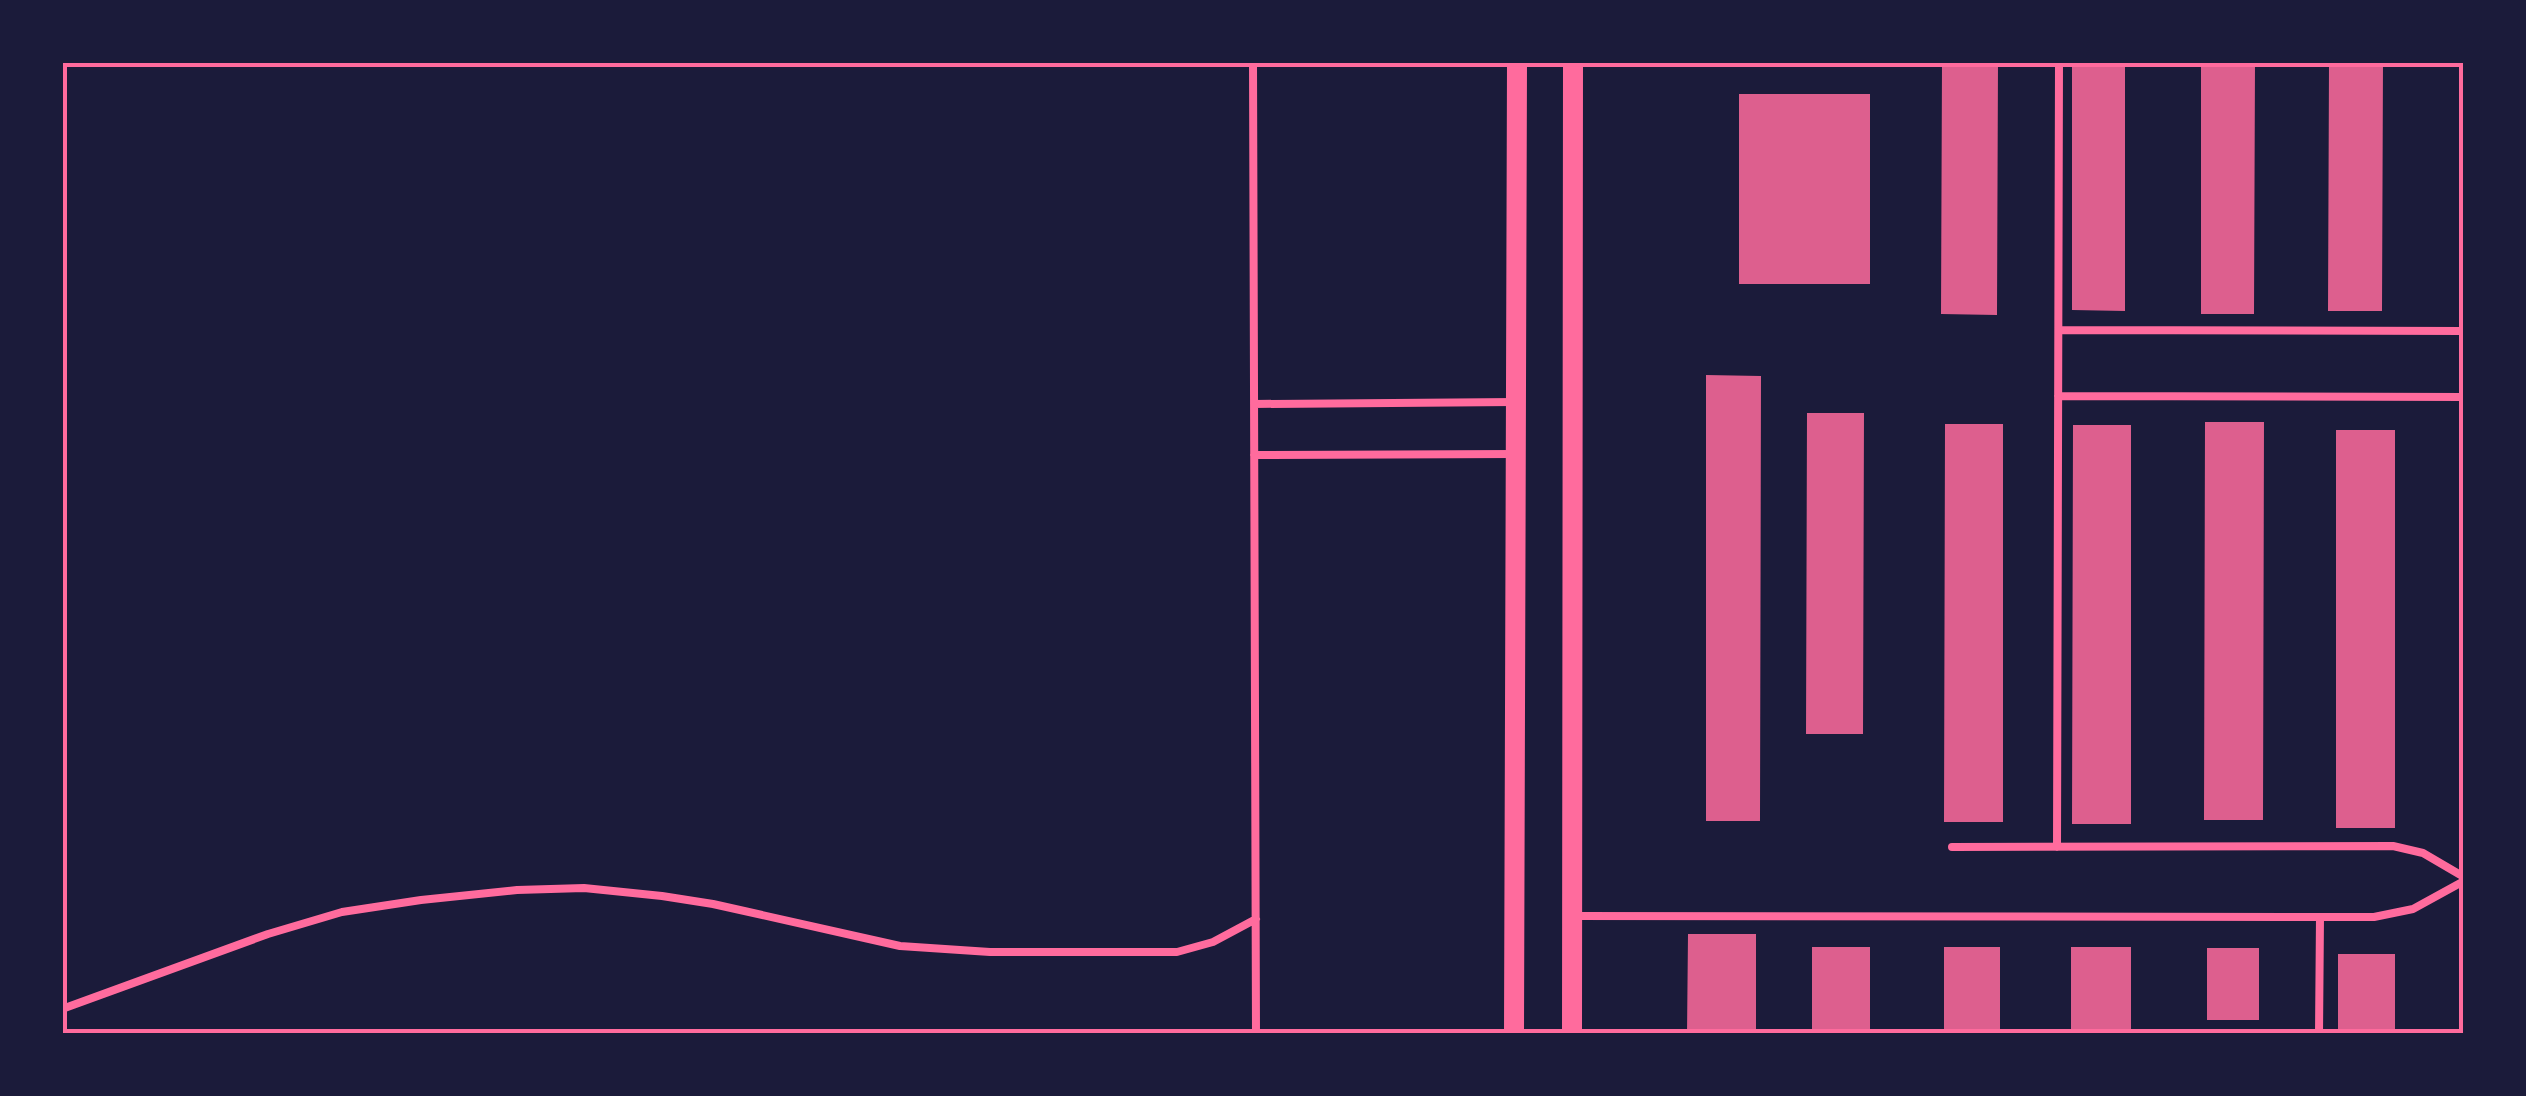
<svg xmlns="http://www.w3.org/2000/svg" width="2526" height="1096" font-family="'Roboto Serif',serif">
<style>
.building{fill:#dd5f8e}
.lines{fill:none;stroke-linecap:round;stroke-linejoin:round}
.service{stroke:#ff6b9d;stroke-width:8}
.secondary{stroke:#ff6b9d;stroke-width:20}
.neatline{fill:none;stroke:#ff6b9d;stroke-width:4}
</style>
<rect width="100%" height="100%" fill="#1b1b3a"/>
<path class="building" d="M1942,62H1998L1997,315L1941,314Z
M2072,62H2125V311L2072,310Z
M2201,62H2255L2254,314H2201Z
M2329,62H2383L2382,311H2328Z
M1739,94H1870V284H1739Z
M1706,375L1761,376L1760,821H1706Z
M1807,413H1864L1863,734H1806Z
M2205,422H2264L2263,820H2204Z
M1945,424H2003V822H1944Z
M2073,425H2131V824H2072Z
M2336,430H2395V828H2336Z
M1688,934H1756V1034H1687Z
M1812,947H1870V1034H1812Z
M1944,947H2000V1034H1944Z
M2071,947H2131V1034H2071Z
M2207,948H2259V1020H2207Z
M2338,954H2395V1034H2338Z"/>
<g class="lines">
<path class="service" d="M1253,62L1256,1034
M2059,330L2464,331
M2058,396L2464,397
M1254,404L1515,402
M1254,455L1515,454
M1952,847L2393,846L2423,853L2464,877
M2057,847L2059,62
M1572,916L2374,917L2413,909L2464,881
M62,1009L268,934L342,912L421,900L517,890L584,888L662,896L713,904L900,946L990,952H1177L1213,942L1256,919
M2319,1034L2320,917"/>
<path class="secondary" d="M1514,1034L1517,62
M1572,1034L1573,62"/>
</g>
<rect width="2526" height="1096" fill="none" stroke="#1b1b3a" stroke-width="130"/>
<rect x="65" y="65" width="2396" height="966" class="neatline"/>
</svg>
